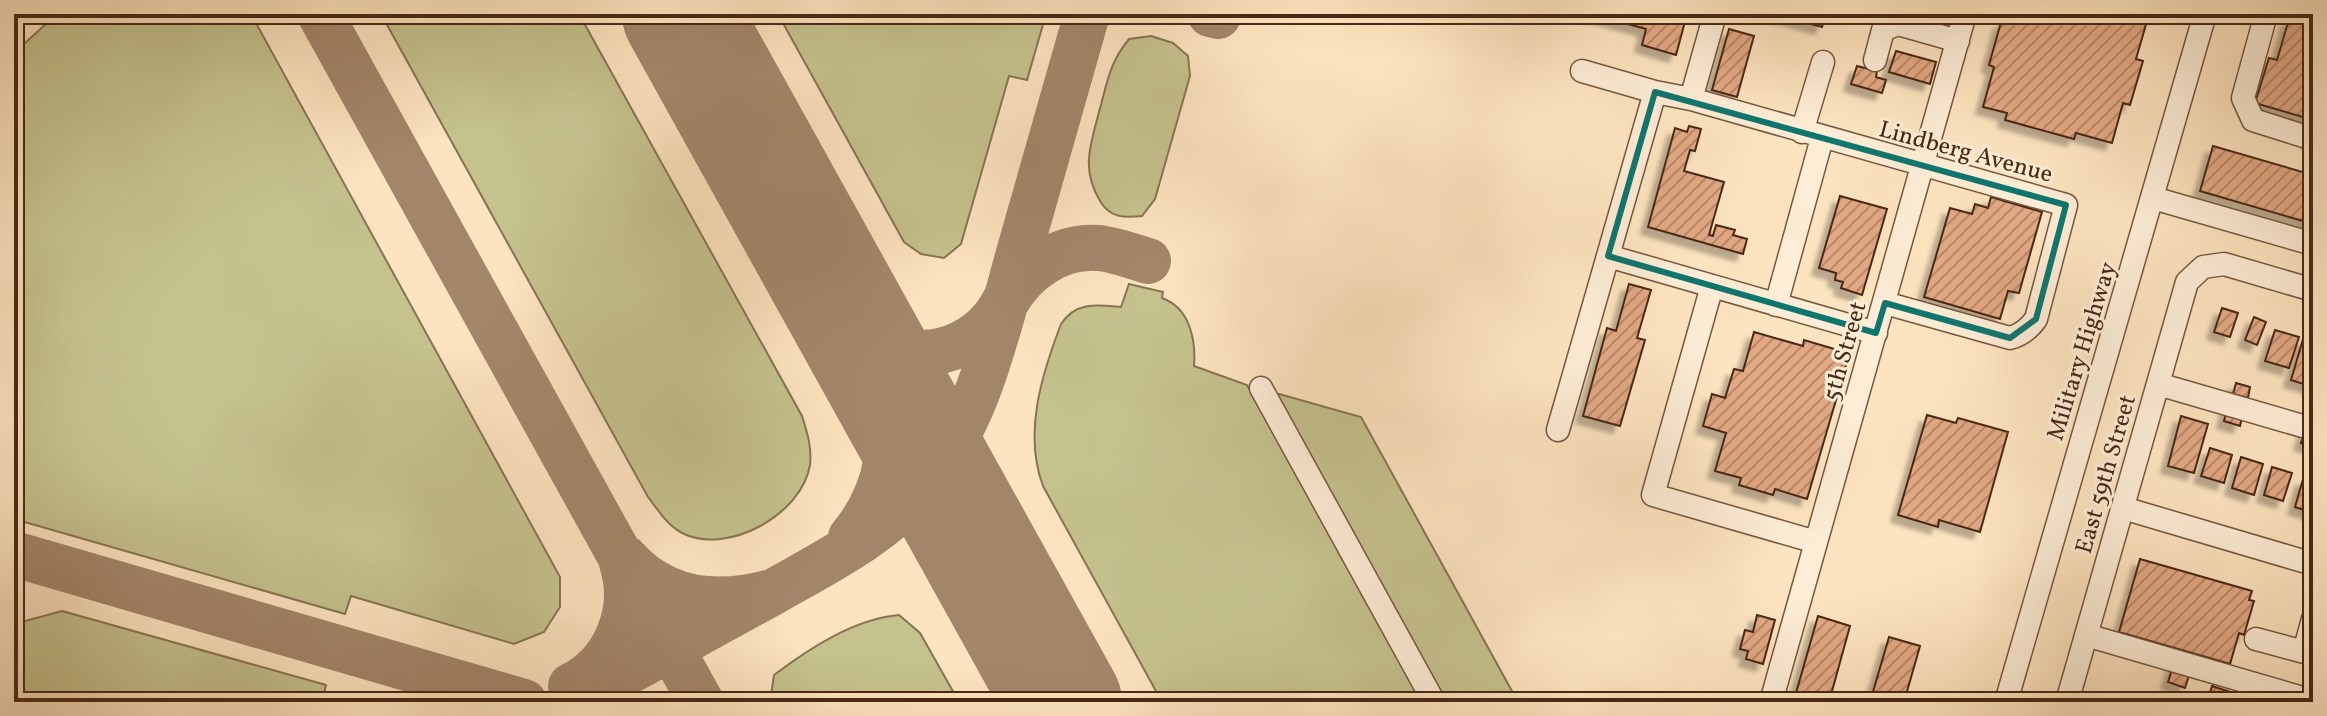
<svg xmlns="http://www.w3.org/2000/svg" width="2327" height="716" font-family="Vollkorn,serif">
<style>
.green{fill:#c5c28e;stroke:#877551;stroke-width:2}
.lines{fill:none;stroke-linecap:round;stroke-linejoin:round}
.taxiway{stroke:#a3866a;stroke-width:46}
.runway{stroke:#a3866a;stroke-width:118}
.building{fill:url(#building-hatch);stroke:#492814;stroke-width:2;filter:url(#shadow)}
.minor-casing{stroke:#76573f;stroke-width:25}
.minor{stroke:#feedd6;stroke-width:22}
.marked{fill:none;stroke:#0f766e;stroke-width:6;stroke-linejoin:round}
.labels{text-anchor:middle;stroke-width:6;stroke-linejoin:round;paint-order:stroke}
.street-label{font-size:24px;fill:#492814;stroke:#feedd6}
</style>
<defs>
<pattern id="building-hatch" width="6" height="6" patternUnits="userSpaceOnUse" patternTransform="scale(2)"><rect width="6" height="6" fill="#e2a883"/><path d="M-1 1l2-2M0 6l6-6M5 7l2-2" fill="none" stroke="#b9896a"/></pattern>
<filter id="shadow"><feDropShadow dx="-7" dy="7" stdDeviation="2" flood-color="#0004"/></filter>
</defs>
<rect width="100%" height="100%" fill="#fde4c0"/>
<filter id="stains"><feTurbulence type="fractalNoise" baseFrequency=".0025" numOctaves="4"/><feColorMatrix values="0 0 0 0 .2 0 0 0 0 .09 0 0 0 0 .02 0 0 0 .5 -.17"/></filter>
<radialGradient id="worn" r=".72"><stop offset=".6" stop-color="#630" stop-opacity="0"/><stop offset="1" stop-color="#630" stop-opacity=".3"/></radialGradient>
<path class="green" d="M57,14H251L560,577V607L544,632L514,644L351,596L345,614L14,519V53Z
M381,14H579L802,416C807,432 812,447 810,465C802,514 728,556 682,533C667,525 658,510 648,497Z
M778,14H1046L1027,80L1009,76L961,244L944,258L921,254L904,242Z
M1151,36L1173,43L1188,56L1190,76L1155,199L1142,216C1124,218 1110,218 1100,201C1081,169 1090,147 1099,112C1107,84 1109,63 1129,39Z
M1129,284L1163,292L1162,298C1190,308 1196,340 1194,366L1247,385L1424,702H1162L1043,486C1023,433 1042,374 1061,324C1076,301 1098,305 1121,307Z
M1279,394L1361,417L1518,702H1443L1276,396Z
M62,611L326,685L322,702H14V624Z
M899,615L920,633L959,702H770L774,675C810,648 854,619 899,615Z"/>
<g class="lines">
<path class="taxiway" d="M320,14L701,702
M1210,14L1218,16
M1006,302C1025,269 1060,245 1099,248C1116,250 1132,256 1148,261
M851,537C888,493 900,429 878,376C864,344 845,314 830,282C842,299 853,318 868,332C911,371 979,352 1004,302
M14,554L524,702
M775,591C828,561 882,534 923,487C979,420 996,335 1019,253C1042,174 1064,94 1087,14
M571,686C616,664 637,610 622,563
M573,702L775,591C720,607 665,603 625,558"/>
<path class="runway" d="M681,14L1063,702"/>
</g>
<path class="building" d="M1592,14H1687L1676,55L1642,45L1646,29Z
M1774,14H1826L1822,27Z
M2008,14H2149L2136,59L2143,61L2130,105L2123,103L2112,143L2076,133L2074,139L2005,120L2007,113L1983,107L1994,67L1989,65L2001,22L2006,23Z
M2313,17V120L2255,103L2269,58L2277,60L2289,19L2311,25Z
M1729,29L1754,36L1737,97L1712,90Z
M1896,51L1936,62L1930,84L1889,72Z
M1857,66L1877,71L1876,77L1886,80L1882,93L1851,84Z
M1689,126L1701,129L1695,151L1690,150L1684,171L1724,182L1709,235L1713,236L1716,225L1735,230L1733,235L1747,239L1743,254L1648,227L1675,128L1687,132Z
M2213,146L2313,175V224L2200,191Z
M1840,196L1887,209L1862,295L1841,288L1843,282L1835,280L1836,273L1819,268Z
M1991,197L2042,212L2019,293L2008,291L2000,319L1924,297L1950,208L1972,214L1975,204L1988,208Z
M1629,284L1651,290L1637,338L1645,340L1620,426L1583,416L1607,328L1616,331Z
M2222,308L2238,313L2230,337L2214,332Z
M2254,317L2266,322L2257,345L2245,340Z
M2275,330L2299,337L2289,368L2265,361Z
M1754,332L1803,346L1804,340L1841,351L1839,356L1848,359L1807,499L1775,489L1773,495L1739,485L1741,478L1715,471L1726,433L1703,426L1712,394L1725,398L1734,369L1743,371Z
M2303,339L2313,342V387L2291,380Z
M2236,383L2250,387L2248,398L2233,394Z
M2228,405L2244,410L2240,426L2224,421Z
M1927,415L1956,423L1958,418L2008,432L1980,532L1939,520L1938,527L1898,515Z
M2181,416L2208,424L2194,473L2168,466Z
M2306,429L2313,431V447L2301,443Z
M2210,448L2232,455L2224,483L2201,476Z
M2241,457L2263,464L2254,495L2232,488Z
M2272,467L2292,473L2283,501L2264,495Z
M2303,479L2313,482V513L2295,507Z
M2140,559L2252,591L2249,600L2254,601L2244,635L2239,633L2230,664L2119,632Z
M1757,615L1775,620L1763,664L1746,659L1748,651L1740,649L1745,630L1753,632Z
M1818,616L1850,626L1829,702L1796,693Z
M1889,637L1920,646L1904,702H1870Z
M2174,663L2191,669L2185,688L2168,682Z
M2249,685L2264,690L2260,702L2244,701Z
M2212,686L2230,692L2227,702H2207Z
M2136,694L2148,698L2146,702H2133Z"/>
<g class="lines">
<g class="minor-casing">
<path id="minor" d="M2266,14L2243,98L2253,120L2313,139
M1875,60L1883,30L1898,24L1958,41
M1582,71L1655,92L1691,99L2066,205L2036,319C2029,329 2021,335 2010,338L1885,303
M1691,99L1715,14
M1802,132L1823,62
M2153,198L2313,244
M1608,256L1876,333
M1712,286L1653,495L1816,542
M1776,305L1822,138
M2158,384L2313,429
M1261,388L1434,702
M1558,430L1655,92
M2123,508L2313,564
M2086,635L2313,701
M2256,639L2304,652L2313,619
M1771,702L1965,14
M2006,702L2205,14
M2067,702L2187,282L2203,267L2224,264L2313,290"/>
</g>
<use href="#minor" class="minor"/>
</g>
<path class="marked" d="M1655,92L2066,205L2036,319L2010,338L1885,303L1876,333L1608,256Z"/>
<g class="labels">
<g class="street-label">
<text transform="translate(1966 151) rotate(15)" y="8">Lindberg Avenue</text>
<text transform="translate(1844 351) rotate(-74)" y="8">5th Street</text>
<text transform="translate(2081 351) rotate(-73)" y="8">Military Highway</text>
<text transform="translate(2105 474) rotate(-74)" y="8">East 59th Street</text>
</g>
</g>
<rect width="2327" height="716" fill="none" stroke="#fde4c0" stroke-width="48"/>
<rect x="16" y="16" width="2295" height="684" fill="none" stroke="#492814" stroke-width="4"/>
<rect x="24" y="24" width="2279" height="668" fill="none" stroke="#492814" stroke-width="2"/>
<rect width="100%" height="100%" filter="url(#stains)"/>
<rect width="100%" height="100%" fill="url(#worn)"/>
</svg>
